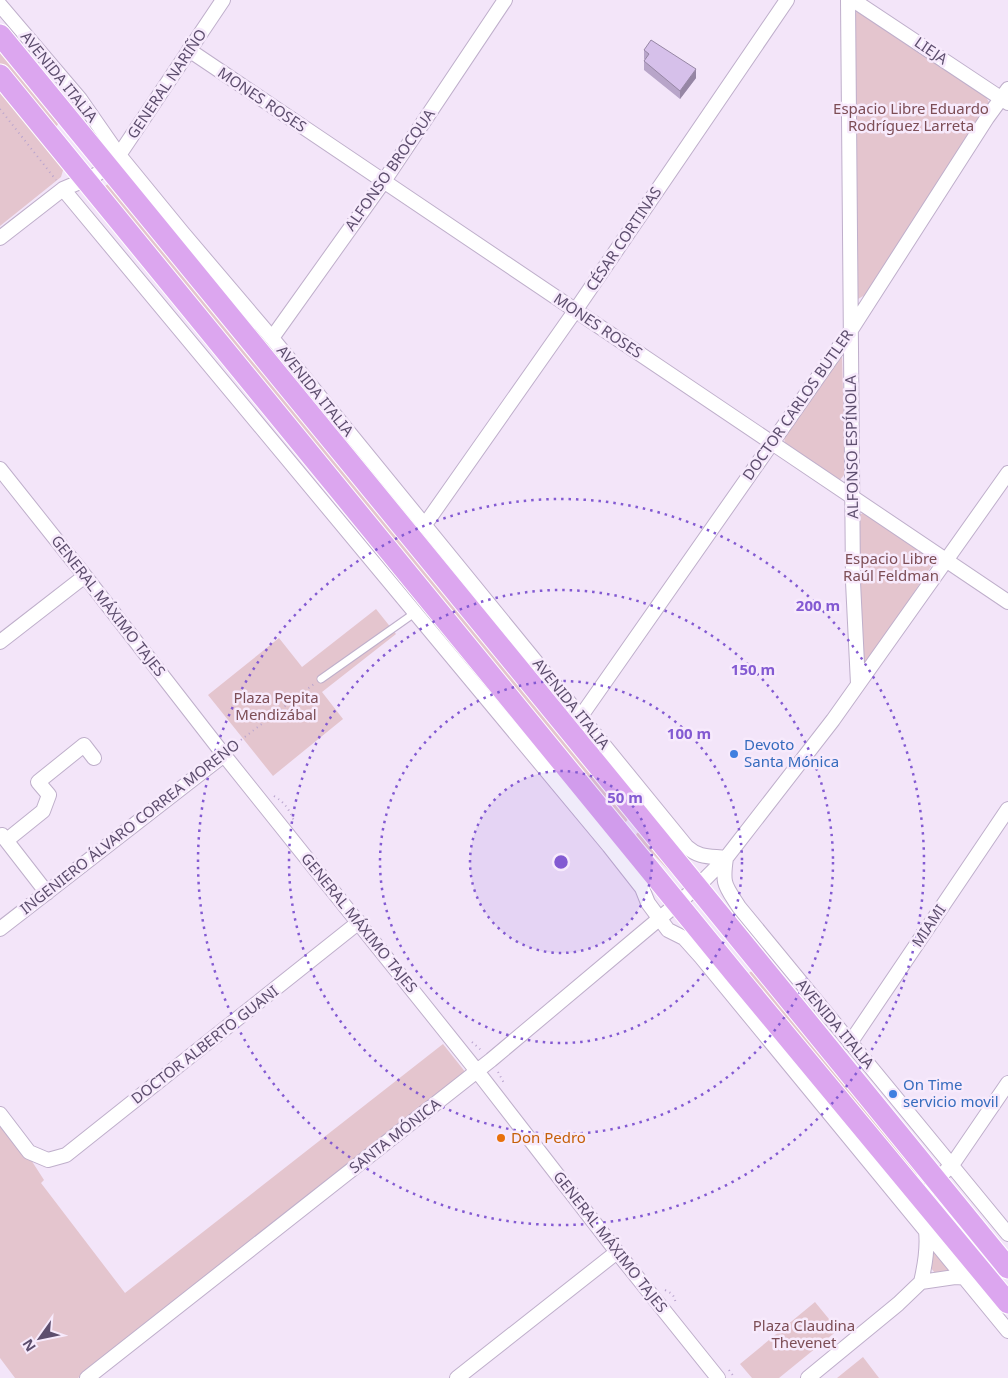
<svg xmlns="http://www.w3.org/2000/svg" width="1008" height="1378" font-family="'Noto Sans',sans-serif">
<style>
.green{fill:#e4c5ce}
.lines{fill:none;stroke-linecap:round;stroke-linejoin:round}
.lane-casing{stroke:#bfafcb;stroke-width:9}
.street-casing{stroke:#bfafcb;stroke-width:16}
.primary-casing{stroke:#fff;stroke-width:23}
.path{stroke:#b9a4ce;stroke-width:2;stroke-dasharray:1 4;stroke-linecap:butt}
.lane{stroke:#fff;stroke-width:7}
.street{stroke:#fff;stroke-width:14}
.primary{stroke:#dca6ef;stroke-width:21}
.wall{fill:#b8a5c9}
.shaded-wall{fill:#9686a4}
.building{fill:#d6c0ea;stroke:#9686a4}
.ring{fill:none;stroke:#835ad2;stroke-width:2.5;stroke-dasharray:2.5 5}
.shop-dot{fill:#3f7fe0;stroke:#f7eafc;stroke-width:2}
.food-dot{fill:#e8710a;stroke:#f7eafc;stroke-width:2}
.labels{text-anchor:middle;stroke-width:5;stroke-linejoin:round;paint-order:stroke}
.street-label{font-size:15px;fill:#5d4e6e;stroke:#f7eafc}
.park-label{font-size:15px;fill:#7d4e56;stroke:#f7eafc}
.shop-label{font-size:15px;fill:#366cbe;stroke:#f7eafc;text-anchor:start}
.food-label{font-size:15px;fill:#c56008;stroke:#f7eafc;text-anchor:start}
.centre{fill:#835ad2;stroke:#f7eafc;stroke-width:2.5}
.ring-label{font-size:15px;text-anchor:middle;font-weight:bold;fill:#835ad2;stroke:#f7eafc;stroke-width:5;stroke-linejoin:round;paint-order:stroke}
</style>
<rect width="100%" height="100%" fill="#f3e5f9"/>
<path class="green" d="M857,12L861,13L986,97L990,104L961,151L865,295L858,299L855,297L854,13Z
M0,48L59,123L55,128L0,65Z
M0,86L64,167L61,177L0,226Z
M108,184L113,185L629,818L625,823L105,186Z
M842,353L845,467L844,475L839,481L785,445L784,437Z
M863,513L868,514L928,554L932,565L869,661L863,666L857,516Z
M376,609L396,634L322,692L343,719L273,776L208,695L279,638L302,667Z
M640,832L677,878V879L654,855L635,837L637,833Z
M753,971L918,1172L915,1177L747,976L750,972Z
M443,1044L466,1073L78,1378H15L0,1358V1119L26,1152L44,1180L41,1183L125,1293Z
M932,1234L969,1275L935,1273L930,1267Z
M815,1302L838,1330L779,1378H752L740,1364Z
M863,1357L879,1378H837Z"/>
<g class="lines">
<g class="lane-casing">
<path id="lane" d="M321,679L416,612"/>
</g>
<g class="street-casing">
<path id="street" d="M848,0L853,582L858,684
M853,0L1008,103
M0,5L80,99L119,155L182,232L272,338L687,847C699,858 710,856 726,858
M189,50L1008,602
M63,189L609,846L642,888L648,903L668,930L684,938L701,957L1008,1331
M0,238L63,189L94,176L109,166L119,155L223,0
M272,338L384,181L505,0
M0,469L85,576L224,755L477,1071L617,1252L718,1378
M424,526L575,311L787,0
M0,642L85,576
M581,716L851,330L987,118L1008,89
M2,835L47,893
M7,840L43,811L49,795L38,782L84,745L94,758
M726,858C722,885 725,885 739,907L1008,1234
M0,929L224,755
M850,1043L1008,809
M0,1114L29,1152L48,1160L66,1155L359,922
M924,1207L923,1199L936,1180L952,1165L1008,1083
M926,1231C928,1248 925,1265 921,1282L955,1277L970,1278
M87,1378L491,1060L697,887L726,858L833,720L1008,473
M457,1378L617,1252
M808,1378L898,1304L921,1282"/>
</g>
<g class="primary-casing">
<path id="primary" d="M0,35C338,444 672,857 1008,1268
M0,75L736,975L1008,1303"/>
</g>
<path class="path" d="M0,109L56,180
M233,746L314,684
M274,796C285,803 289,809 294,821
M472,1042L482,1051
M498,1072L504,1083
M665,1290C673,1294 674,1295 676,1304
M729,1370L735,1378"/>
<use href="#lane" class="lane"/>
<use href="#street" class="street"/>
<use href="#primary" class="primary"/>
</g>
<path class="wall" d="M644,50L696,78L680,99L644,70V61L645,60L644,59Z"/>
<path class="shaded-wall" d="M696,69V78L680,99V91Z"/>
<path class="building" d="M651,40L696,69L680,91L644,61L649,54L644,50Z"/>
<circle cx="561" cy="862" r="91" fill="#835ad2" fill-opacity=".12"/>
<g class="ring">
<circle cx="561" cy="862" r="91"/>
<circle cx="561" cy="862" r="181"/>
<circle cx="561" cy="862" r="272"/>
<circle cx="561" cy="862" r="363"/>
</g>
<g class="shop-dot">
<circle cx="734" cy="754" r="5"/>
<circle cx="893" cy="1094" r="5"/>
</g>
<circle class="food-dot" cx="501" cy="1138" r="5"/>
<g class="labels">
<g class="street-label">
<text transform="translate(931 51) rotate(34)" y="5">LIEJA</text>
<text transform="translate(59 77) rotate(51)" y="5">AVENIDA ITALIA</text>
<text transform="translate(167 84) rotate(-56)" y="5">GENERAL NARIÑO</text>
<text transform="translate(262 100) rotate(34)" y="5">MONES ROSES</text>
<text transform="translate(390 170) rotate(-55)" y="5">ALFONSO BROCQUA</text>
<text transform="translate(624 239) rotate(-56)" y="5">CÉSAR CORTINAS</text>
<text transform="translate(598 326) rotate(34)" y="5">MONES ROSES</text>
<text transform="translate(315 391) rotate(51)" y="5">AVENIDA ITALIA</text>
<text transform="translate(798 405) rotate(-55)" y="5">DOCTOR CARLOS BUTLER</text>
<text transform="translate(852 447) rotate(-91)" y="5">ALFONSO ESPÍNOLA</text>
<text transform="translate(108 606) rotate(52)" y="5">GENERAL MÁXIMO TAJES</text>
<text transform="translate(571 704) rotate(51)" y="5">AVENIDA ITALIA</text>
<text transform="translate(130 827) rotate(-38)" y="5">INGENIERO ÁLVARO CORREA MORENO</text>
<text transform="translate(359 923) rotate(51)" y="5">GENERAL MÁXIMO TAJES</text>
<text transform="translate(929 926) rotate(-56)" y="5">MIAMI</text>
<text transform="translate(835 1024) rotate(50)" y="5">AVENIDA ITALIA</text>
<text transform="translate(205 1045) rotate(-38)" y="5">DOCTOR ALBERTO GUANI</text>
<text transform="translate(395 1136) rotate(-38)" y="5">SANTA MÓNICA</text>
<text transform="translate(610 1242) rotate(52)" y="5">GENERAL MÁXIMO TAJES</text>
</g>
<g class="park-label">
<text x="911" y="114">Espacio Libre Eduardo<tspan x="911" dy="17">Rodríguez Larreta</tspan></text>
<text x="891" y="564">Espacio Libre<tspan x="891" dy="17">Raúl Feldman</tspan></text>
<text x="276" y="703">Plaza Pepita<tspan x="276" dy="17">Mendizábal</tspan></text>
<text x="804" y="1331">Plaza Claudina<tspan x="804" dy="17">Thevenet</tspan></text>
</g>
<g class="shop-label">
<text x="744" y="750">Devoto<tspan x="744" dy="17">Santa Mónica</tspan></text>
<text x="903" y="1090">On Time<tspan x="903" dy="17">servicio movil</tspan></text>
</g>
<g class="food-label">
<text x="511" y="1143">Don Pedro</text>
</g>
</g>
<circle cx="561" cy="862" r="8" class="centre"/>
<g class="ring-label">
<text x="818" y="611">200 m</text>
<text x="753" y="675">150 m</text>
<text x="689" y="739">100 m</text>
<text x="625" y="803">50 m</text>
</g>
<g transform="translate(40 1338) rotate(237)" stroke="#f7eafc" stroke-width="4" paint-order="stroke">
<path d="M0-4L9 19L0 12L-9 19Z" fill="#5d4e6e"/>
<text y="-8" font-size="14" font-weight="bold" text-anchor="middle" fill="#5d4e6e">N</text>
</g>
</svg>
